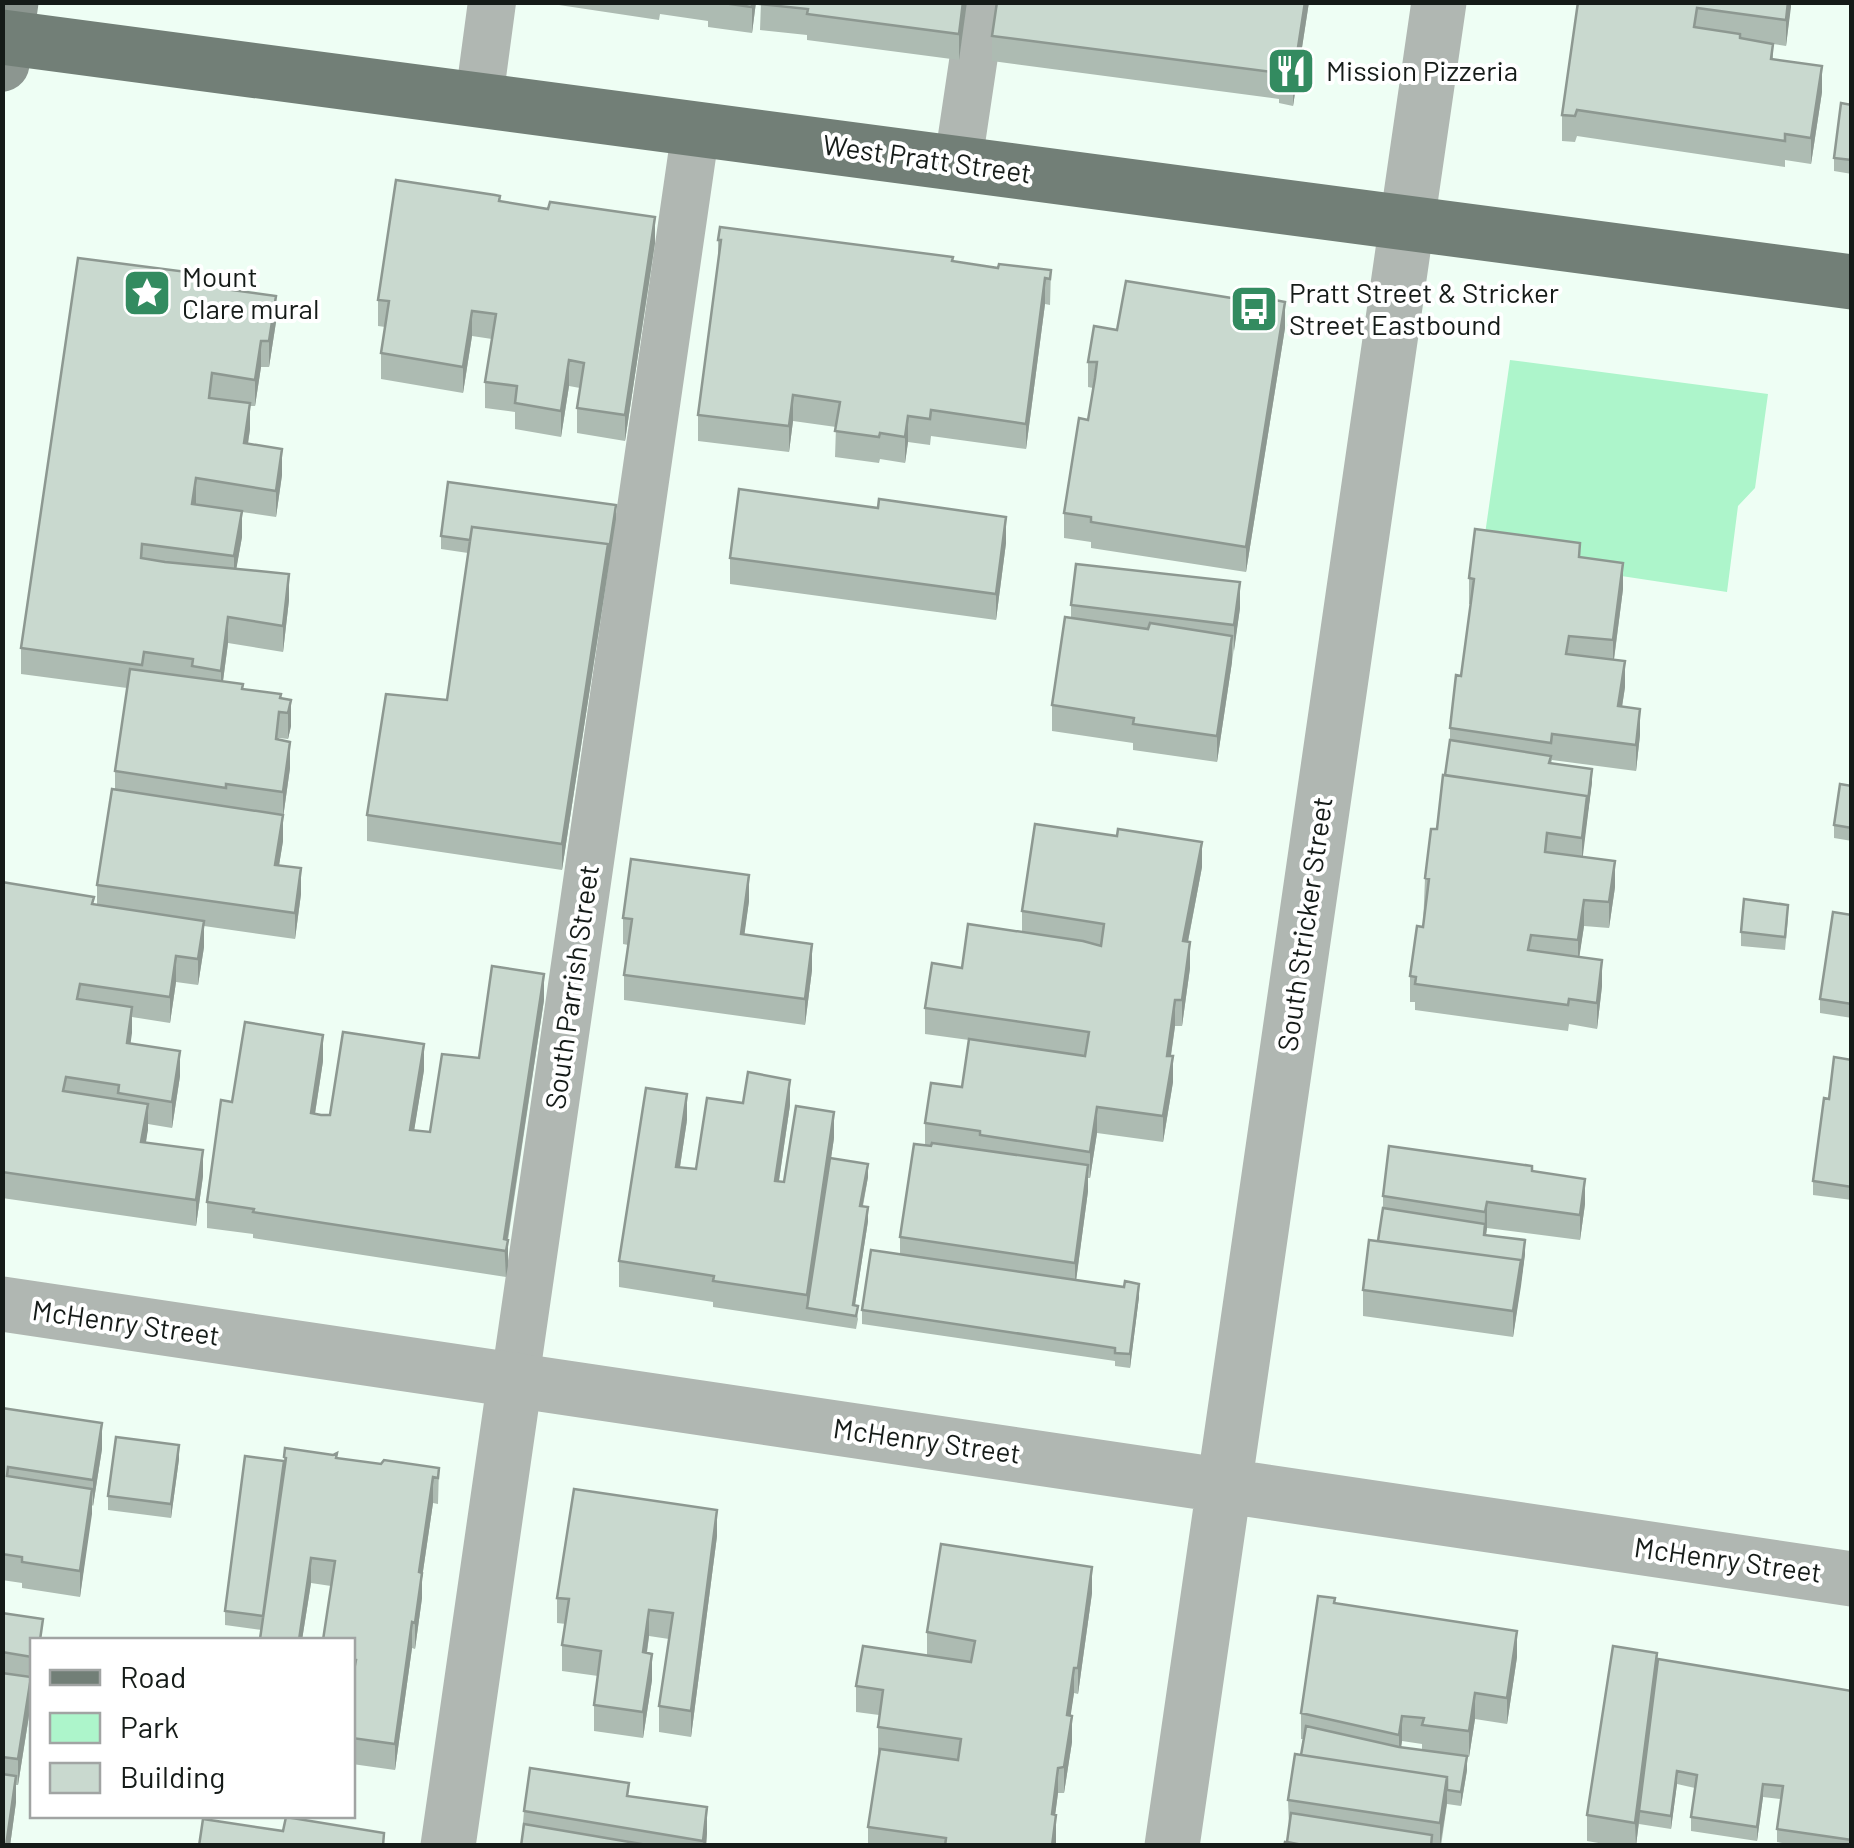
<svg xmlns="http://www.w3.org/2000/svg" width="1854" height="1848" font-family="Barlow,sans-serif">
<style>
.green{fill:#adf5cb}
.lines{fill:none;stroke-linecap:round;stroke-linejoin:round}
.lane{stroke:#b0b7b2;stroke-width:48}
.street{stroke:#b0b7b2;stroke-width:55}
.secondary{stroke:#8c9690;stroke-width:55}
.primary{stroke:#727f77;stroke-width:55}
.wall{fill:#adbbb2;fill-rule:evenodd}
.shaded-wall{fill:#8d9891}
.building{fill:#c9d9cf;stroke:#8d9891;stroke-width:2.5}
.labels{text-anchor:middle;stroke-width:8;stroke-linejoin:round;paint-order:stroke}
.poi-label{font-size:28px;fill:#151b18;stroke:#fff;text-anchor:start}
.street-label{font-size:28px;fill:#151b18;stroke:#fff}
</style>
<rect width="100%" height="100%" fill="#eefef4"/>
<path class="green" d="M1510,360L1768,394L1755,488L1738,506L1727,592L1482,555Z"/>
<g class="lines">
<path class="lane" d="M479,99L492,2
M958,163L982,2
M515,1380L696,128"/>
<path class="street" d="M2,1304L1852,1579
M448,1846L515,1380
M1172,1846L1439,2"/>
<path class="secondary" d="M2,64L11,2"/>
<path class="primary" d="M2,37L1852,282"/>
</g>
<path class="wall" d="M539,2H756L752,33L708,27V21L660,14L659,20Z
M761,2H967L959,60L807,40V35L760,30Z
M997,2H1309L1293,106L1279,103V99L992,61V36Z
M1578,2H1791L1786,46L1773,44V59L1822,92L1811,164L1785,160V167L1577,136L1575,142L1562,141V115Z
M1852,105V174L1834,171V158Z
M500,201L655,243L625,441L577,433V408L580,388L569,386L561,437L515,429V412L485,408V382L492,339L472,336L463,393L381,379V353L385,327L378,326V300Z
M718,240L953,261L998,268L1051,270L1050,305L1045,304L1026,449L931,436L930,445L908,442L905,463L880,459L879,463L835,457L836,427L793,421L789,452L698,441V415L718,263Z
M226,289L276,322L269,367H261L255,406H250V429L248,444L282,475L276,517L242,512V537L236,569L289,600L283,652L228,643L223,681L243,689L291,700V726L288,739L279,738V740L290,768L283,818V841L279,865L301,894L295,939L204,926V947L198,985L176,982L170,1023L132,1017L130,1043L180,1076L172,1128L148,1124L146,1143L203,1176L196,1226L2,1198V882L97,905V885L115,790V771L127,688L21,674V648Z
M1285,328L1246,572L1091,548V542L1064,538V513L1088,420L1093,388L1088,387V362L1117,330Z
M616,519L562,870L367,841V815L447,700L468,553L441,549V536Z
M1006,543L996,620L730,584V558Z
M1580,558L1623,589L1614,660L1625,687L1622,707L1640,735L1636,771L1552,760L1551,763L1592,782L1582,857L1615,887L1609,928L1584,926L1579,957L1602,986L1597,1029L1569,1024L1568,1031L1415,1010V1002H1410V976L1423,927L1425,878L1437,829L1450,740V728L1461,676L1471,604H1469V578Z
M1071,605L1240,608L1217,762L1133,750V743L1052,731V705L1071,618Z
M1852,759V841L1834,838V825L1849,785Z
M1202,867L1188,942L1190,968L1182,1026H1175L1171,1056L1173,1082L1163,1142L1097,1133L1090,1178H1088V1191L1076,1280L1139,1297L1130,1368L1115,1366V1361L862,1324V1310L900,1254V1237L925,1146V1123L962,1087L969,1040L925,1034V1008L962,968L1022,932V911Z
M749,901L744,934L812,970L805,1025L624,1000V975L628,945L623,944V918Z
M1852,915V1018L1820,1013V999Z
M1788,918L1785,950L1741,946V932Z
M544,1000L508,1240V1266L506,1277L253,1238V1234L207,1228V1202L232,1102L323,1061L315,1114L330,1115L424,1070L414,1130L430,1132L479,1058Z
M1852,1060V1200L1813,1195V1181L1829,1099Z
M743,1103L790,1105L779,1181L784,1182L834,1138L831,1158L868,1177L863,1206L868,1221L855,1305L858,1319L856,1329L713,1307V1302L619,1287V1261L687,1120L680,1167L696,1169Z
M1532,1171L1585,1204L1580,1240L1487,1228L1486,1235L1525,1254L1513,1337L1363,1316V1290L1378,1241L1383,1208V1196Z
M2,1408L102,1449L93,1506L92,1505L80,1597L22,1588V1583L2,1580Z
M285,1448L337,1458L381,1464L439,1468L438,1504L433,1503L422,1578V1598L415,1649L412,1648L395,1770L352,1764V1640L331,1586L311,1583L302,1640H260L262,1630L225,1625V1611L284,1461Z
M179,1459L171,1518L108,1510V1496Z
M717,1536L691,1737L659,1732V1706L669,1639L649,1636L647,1653L652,1680L643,1738L594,1731V1705L598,1676L562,1671V1645L566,1624L557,1623V1598Z
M1092,1593L1078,1694L1074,1693L1070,1716L1072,1742L1064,1793H1058L1055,1814L1056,1846H868V1827L879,1753H878V1727L879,1715L856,1712V1686L927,1656V1632Z
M1335,1604L1517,1657L1507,1724L1475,1719L1469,1757H1467V1770L1461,1806L1447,1804L1441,1846H1284L1287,1842L1289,1826L1288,1800L1301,1755L1303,1739H1301V1713ZM1402,1741L1422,1744V1750L1401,1747Z
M2,1613L43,1640H32L31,1703L18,1785H16V1802L10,1846H2Z
M1657,1669L1852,1691V1846H1799L1777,1842V1829L1781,1799L1763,1797L1757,1841L1691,1831V1817L1695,1788L1677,1784L1671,1829L1639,1824V1820L1636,1846H1616L1587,1841V1815Z
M629,1796L707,1833L706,1846H521L524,1811Z"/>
<path class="shaded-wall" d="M752,2H756L752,33Z
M963,2H967L959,60V34Z
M1305,2H1309L1293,106V80Z
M1788,2H1791V7L1786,46V20Z
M1822,66V92L1811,164V138Z
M655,217V243L625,441V415Z
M1045,278V304L1026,449V424Z
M276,296V322L269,367V341Z
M1285,302V328L1246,572V547Z
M472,311V336L463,393V367Z
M261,341V367L255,406V380Z
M569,360V386L561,437V411Z
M793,395V421L789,452V426Z
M250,403V429L244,469V443Z
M908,416V442L905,463V437Z
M282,449V475L276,517V491Z
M196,478V504H192Z
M616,505V519L562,870V844L608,544Z
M242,511V537L234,582V556Z
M1006,517V543L996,620V594Z
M1623,563V589L1613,666V640Z
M289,574V600L283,652V626Z
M1240,582V608L1234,651V625Z
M228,617V643L221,696V671Z
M1232,636V662L1217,762V736Z
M1625,661V687L1618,732V706Z
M291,700V726L288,739V713Z
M1640,709V735L1636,771V745Z
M290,742V768L283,818V792Z
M1592,769V782L1582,863V838L1587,796Z
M283,815V841L275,890V865Z
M1202,842V867L1183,967V941Z
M1615,861V887L1609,928V902Z
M301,868V894L295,939V913Z
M749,875V901L741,960V934Z
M1584,900V926L1578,966V940Z
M204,921V947L198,985V959Z
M1190,942V968L1182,1026V1000Z
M812,944V970L805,1025V999Z
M176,956V982L170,1023V997Z
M1602,960V986L1597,1029V1003Z
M544,974V1000L507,1242L508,1240V1266L506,1277L504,1239Z
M1175,1000V1026L1167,1082V1056Z
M132,1007V1033L127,1069V1043Z
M323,1035V1061L311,1139V1113Z
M424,1044V1070L410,1156V1130Z
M180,1051V1076L172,1128V1102Z
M1173,1056V1082L1163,1142V1116Z
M790,1080V1105L775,1207V1181Z
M687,1094V1120L676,1193V1167Z
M148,1104V1130L141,1168V1142Z
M1097,1107V1133L1090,1178V1152Z
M834,1112V1138L809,1308H807V1295Z
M203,1150V1176L196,1226V1200Z
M868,1164V1177L860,1219V1206Z
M1088,1165V1191L1075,1289V1263Z
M1585,1179V1204L1580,1240V1215Z
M1487,1202V1228L1484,1248L1485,1212Z
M868,1207V1221L853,1318V1305Z
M1525,1240V1254L1521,1286V1272Z
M1521,1260V1286L1513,1337V1311Z
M1139,1284V1297L1130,1368V1354Z
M102,1423V1449L93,1506V1480Z
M179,1445V1459L171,1518V1504Z
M433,1477V1503L422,1578V1598L415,1649V1623L419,1572Z
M92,1489V1514L80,1597V1571Z
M717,1510V1536L691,1737V1711Z
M311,1558V1583L302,1640H299Z
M1092,1567V1593L1078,1694V1668Z
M649,1610V1636L643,1678V1652Z
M412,1622V1648L395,1770V1744Z
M1517,1631V1657L1507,1724V1698Z
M1657,1653V1679L1636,1846L1635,1823Z
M652,1654V1680L643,1738V1712Z
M1074,1668V1693L1067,1741V1715Z
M31,1677V1703L18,1785V1759Z
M1475,1693V1719L1469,1757V1731Z
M1072,1716V1742L1064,1793V1767Z
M1402,1716V1741L1399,1761V1735Z
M1467,1756V1770L1461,1806V1792Z
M1058,1768V1793L1052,1840V1814Z
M1677,1771V1784L1671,1829V1816Z
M16,1776V1802L10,1846H6Z
M1447,1777V1803L1440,1846V1823Z
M1763,1784V1797L1757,1841V1827Z
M707,1807V1833L706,1846H703Z
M1056,1815V1846H1052Z"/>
<path class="building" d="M716,2H752V7Z
M761,2H963L959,34L807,14L808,9L760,4Z
M997,2H1305L1293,80L1279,77L1280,73L992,36Z
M1578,2H1788L1786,20L1697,8L1694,27L1740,34V38L1773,44L1771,59L1822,66L1811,138L1785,134V141L1577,110L1575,116L1562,115Z
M1841,103L1852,105V160L1834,158Z
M396,180L495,195L500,196L499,201L548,209L550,202L655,217L625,415L577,408L584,363L569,360L561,411L515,403L517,386L485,382L496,314L472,311L463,367L381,353L389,301L378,300Z
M720,227L953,257L952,261L998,268L999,264L1051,270L1050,279L1045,278L1026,424L931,410L930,419L908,416L905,437L880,433L879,437L835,431L840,402L793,395L789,426L698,415L721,240H718Z
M78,258L226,277L224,289L276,296L269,341H261L255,380L212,373L209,398L250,403L244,443L282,449L276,491L196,478L192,504L242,511L234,556L142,544L141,558L165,562L289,574L283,626L228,617L221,671L192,666L193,659L144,652L142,665L21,648Z
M1126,281L1269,304L1270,299L1285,302L1246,547L1091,522V517L1064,513L1079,418L1088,420L1095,378L1097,362H1088L1094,326L1117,330Z
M448,482L616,505L608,557V544L472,527L470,540L441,536Z
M739,489L878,508L879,499L1006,517L996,594L730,558Z
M472,527L608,544L562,844L367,815L386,694L447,700Z
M1475,529L1580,543L1579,557L1623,563L1613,640L1569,636L1566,654L1625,661L1618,706L1640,709L1636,745L1552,734L1551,743L1450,728L1456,675L1461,676L1474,579L1469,578Z
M1076,564L1240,582L1234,625L1071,605Z
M1065,617L1148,629L1150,623L1232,636L1217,736L1133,724L1134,718L1052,705Z
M130,669L243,684L242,689L281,694L280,698L291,700L288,713L279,712L276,739L290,742L283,792L226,784V788L115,771Z
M1450,740L1551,756L1549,763L1592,769L1587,809V796L1445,775Z
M1443,775L1587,796L1582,838L1547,833L1545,852L1615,861L1609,902L1584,900L1578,940L1531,935L1528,950L1602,960L1597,1003L1569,999L1568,1005L1415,984L1416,977L1410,976L1417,926L1423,927L1429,879L1425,878L1431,829H1437Z
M1840,784L1852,786V828L1834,825Z
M112,789L283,815L275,865L301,868L295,913L97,885Z
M1035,824L1117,836L1118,829L1202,842L1183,941L1190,942L1182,1000H1175L1167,1056H1173L1163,1116L1097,1107L1090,1152L980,1135V1131L925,1123L931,1083L962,1087L969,1039L1085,1056L1089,1032L925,1008L932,963L962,968L968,924L1083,941L1101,946L1104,924L1022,911Z
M631,859L749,875L741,934L812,944L805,999L624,975L632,919L623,918Z
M2,882L94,897L92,904L204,921L198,959L176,956L170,997L80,984L77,999L132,1007L127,1043L180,1051L172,1102L118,1093L119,1085L66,1077L63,1091L148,1104L141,1142L203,1150L196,1200L2,1172Z
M1744,899L1788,905L1785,937L1741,932Z
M1833,912L1852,915V1004L1820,999Z
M492,966L544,974L504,1239L508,1240L506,1251L253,1212L254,1209L207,1202L221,1100L232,1102L245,1022L323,1035L311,1113L321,1115H330L343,1032L424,1044L410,1130L430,1132L442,1054L479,1058Z
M1834,1057L1852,1060V1187L1813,1181L1824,1098L1829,1099Z
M748,1072L790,1080L775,1181L784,1182L796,1106L834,1112L807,1295L713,1281L714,1276L619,1261L646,1088L687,1094L676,1167L696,1169L707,1098L743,1103Z
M932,1143L1088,1165L1075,1263L900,1237L914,1144L931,1146Z
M1389,1146L1532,1166V1171L1585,1179L1580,1215L1487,1202L1485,1212L1383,1196Z
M830,1158L868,1164L860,1206L868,1207L853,1305L858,1306L856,1316L807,1308Z
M1383,1208L1485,1224L1484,1235L1525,1240L1521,1272V1260L1378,1241Z
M1369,1240L1521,1260L1513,1311L1363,1290Z
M871,1250L1124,1287L1125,1281L1139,1284L1130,1354L1115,1353V1348L862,1310Z
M2,1408L102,1423L93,1480L8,1467L7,1476L92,1489L80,1571L22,1562V1557L2,1554Z
M116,1437L179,1445L171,1504L108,1496Z
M285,1448L333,1455L337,1453L336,1458L381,1464L384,1460L439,1468L438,1478L433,1477L419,1572L422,1573L415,1623L412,1622L395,1744L352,1738V1681L356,1660L352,1659V1640H323L335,1561L311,1558L299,1640L260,1639L286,1458L284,1457Z
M245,1456L284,1461L263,1616L225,1611Z
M574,1489L717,1510L691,1711L659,1706L673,1613L649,1610L643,1652L652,1654L643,1712L594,1705L601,1651L562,1645L569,1599L557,1598Z
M941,1544L1092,1567L1078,1668H1074L1067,1715L1072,1716L1064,1767L1058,1768L1052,1814L1056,1815L1052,1846H945L946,1838L868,1827L880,1749L958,1760L961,1739L878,1727L883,1690L856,1686L863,1646L971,1662L975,1641L927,1632Z
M1318,1596L1335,1598L1334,1603L1517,1631L1507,1698L1475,1693L1469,1731L1422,1725L1424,1718L1402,1716L1399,1735L1301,1713Z
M2,1613L43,1619L40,1640H32V1657L2,1652Z
M1613,1646L1657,1653L1635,1823L1587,1815Z
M1658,1659L1852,1691V1840L1777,1829L1783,1786L1763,1784L1757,1827L1691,1817L1697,1775L1677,1771L1671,1816L1639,1811Z
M2,1673L31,1677L18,1759L2,1757Z
M1306,1726L1399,1747L1467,1756L1461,1792L1447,1790V1777L1301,1755Z
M1295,1754L1447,1777L1440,1823L1288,1800Z
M530,1768L629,1783L627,1796L707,1807L703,1841L524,1811Z
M2,1774L16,1776L6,1846H2Z
M1291,1813L1432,1835L1431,1846H1308L1287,1842Z
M286,1817L384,1833L383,1846H199L203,1819L283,1831Z
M524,1824L653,1846H521Z
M1285,1842L1308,1846H1284Z"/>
<defs>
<g id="restaurant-square" transform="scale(2.5)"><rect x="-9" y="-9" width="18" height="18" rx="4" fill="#338b60" stroke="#fff"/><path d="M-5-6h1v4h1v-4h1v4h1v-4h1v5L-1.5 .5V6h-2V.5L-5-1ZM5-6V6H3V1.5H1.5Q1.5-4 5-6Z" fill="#fff"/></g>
<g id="sight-square" transform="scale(2.5)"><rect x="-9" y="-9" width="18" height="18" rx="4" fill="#338b60" stroke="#fff"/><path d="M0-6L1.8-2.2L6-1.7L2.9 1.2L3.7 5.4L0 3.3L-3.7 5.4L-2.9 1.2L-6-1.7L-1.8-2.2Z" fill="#fff"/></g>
<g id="bus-square" transform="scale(2.5)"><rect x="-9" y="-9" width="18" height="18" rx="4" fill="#338b60" stroke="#fff"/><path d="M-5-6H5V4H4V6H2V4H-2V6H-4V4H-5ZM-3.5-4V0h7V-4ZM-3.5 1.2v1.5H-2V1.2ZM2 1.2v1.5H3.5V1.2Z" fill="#fff"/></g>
</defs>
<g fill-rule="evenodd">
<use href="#restaurant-square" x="1291" y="71"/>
<use href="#sight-square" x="147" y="293"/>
<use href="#bus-square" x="1254" y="309"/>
</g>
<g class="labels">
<g class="poi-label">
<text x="1326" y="81">Mission Pizzeria</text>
<text x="182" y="287">Mount<tspan x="182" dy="32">Clare mural</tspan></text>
<text x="1289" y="303">Pratt Street &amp; Stricker<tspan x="1289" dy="32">Street Eastbound</tspan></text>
</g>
<g class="street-label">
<text transform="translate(927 159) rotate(8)" y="10">West Pratt Street</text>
<text transform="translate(1305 924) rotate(-82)" y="10">South Stricker Street</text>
<text transform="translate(572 987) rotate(-82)" y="10">South Parrish Street</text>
<text transform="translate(126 1323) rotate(8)" y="10">McHenry Street</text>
<text transform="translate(927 1441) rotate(8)" y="10">McHenry Street</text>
<text transform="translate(1728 1560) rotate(8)" y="10">McHenry Street</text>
</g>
</g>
<rect width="1854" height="1848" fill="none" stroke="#151b18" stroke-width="10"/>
<rect x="30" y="1638" width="325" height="180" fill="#ffffff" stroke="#a1a4a3" stroke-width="2.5"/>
<rect x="50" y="1670" width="50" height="15" fill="#727f77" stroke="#a1a4a3" stroke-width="2.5"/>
<text x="120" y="1688" font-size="30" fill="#151b18">Road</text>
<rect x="50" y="1713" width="50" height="30" fill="#adf5cb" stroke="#a1a4a3" stroke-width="2.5"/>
<text x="120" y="1738" font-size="30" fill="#151b18">Park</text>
<rect x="50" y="1763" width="50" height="30" fill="#c9d9cf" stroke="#a1a4a3" stroke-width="2.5"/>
<text x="120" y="1788" font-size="30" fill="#151b18">Building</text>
</svg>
